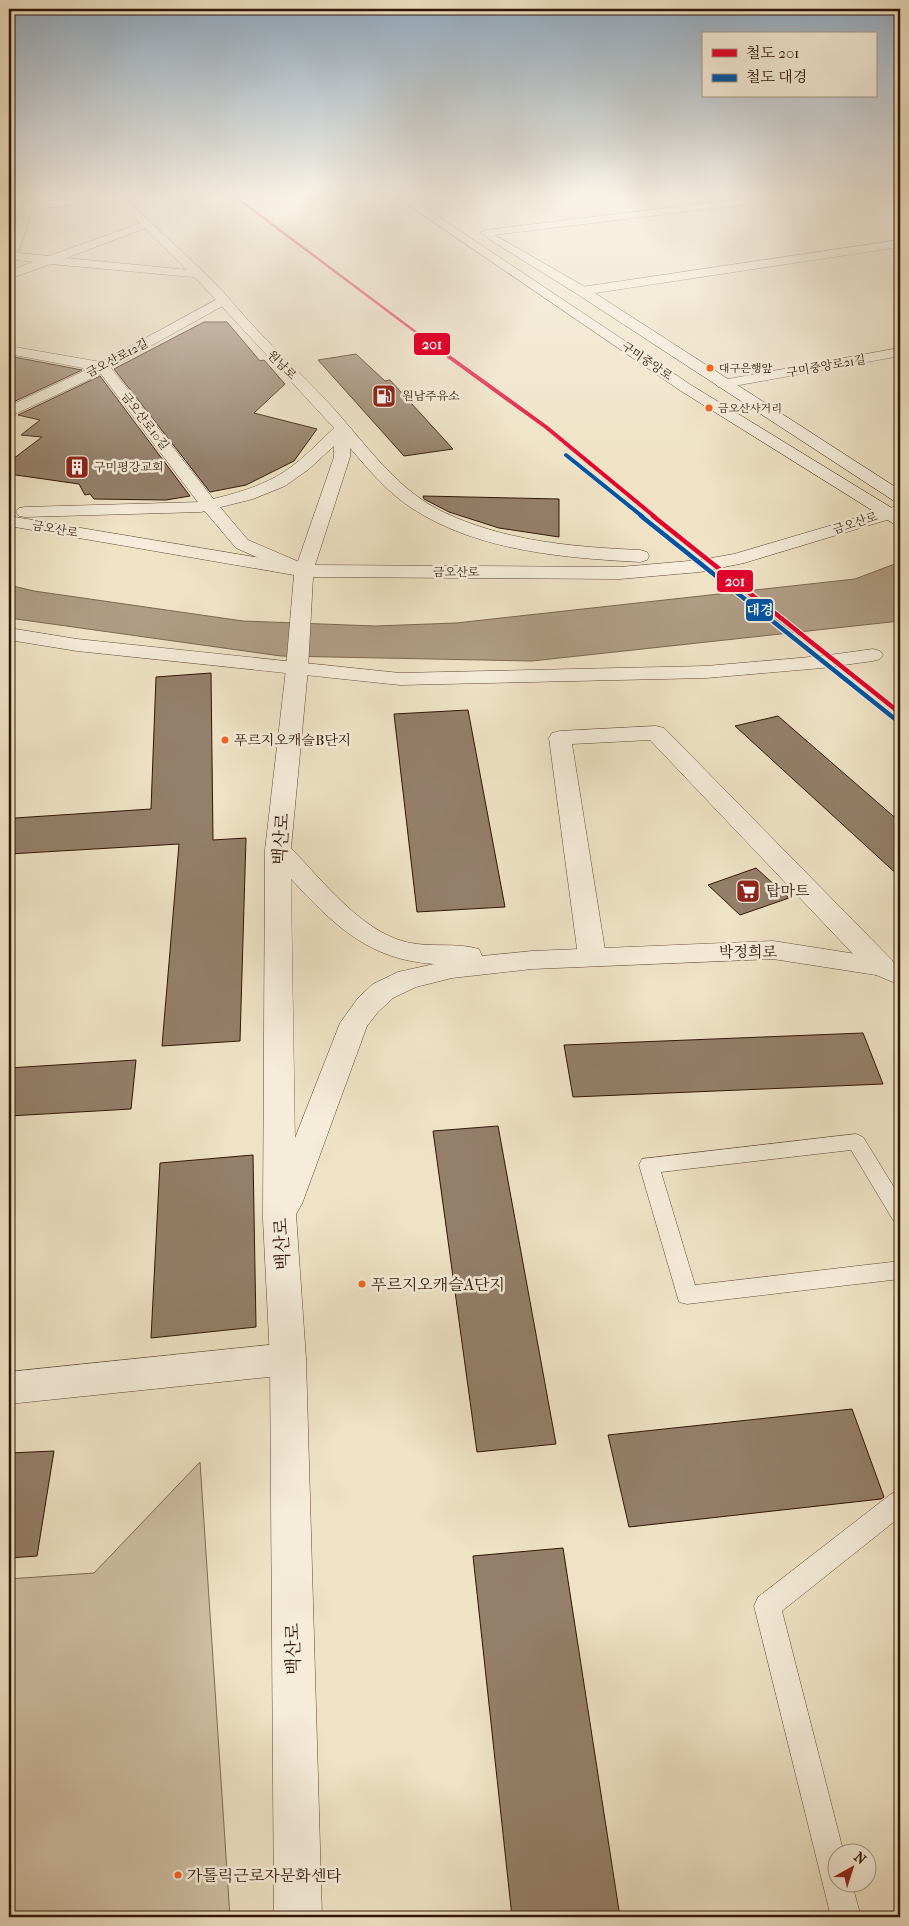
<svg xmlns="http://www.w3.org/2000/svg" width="909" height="1926" font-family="'IM FELL French Canon','Noto Serif KR',serif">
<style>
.green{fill:#cfbfa5;stroke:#806a56}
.water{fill:#af9c84;stroke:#7d6652}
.building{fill:#947f6a;stroke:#321407}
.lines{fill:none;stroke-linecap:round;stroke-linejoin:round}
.service-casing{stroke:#614836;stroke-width:1}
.minor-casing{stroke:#614836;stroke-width:1}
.tertiary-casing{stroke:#614836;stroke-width:1}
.secondary-casing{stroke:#321407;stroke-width:1}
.service{fill:#f5ecd9;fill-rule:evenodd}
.minor{fill:#f5ecd9;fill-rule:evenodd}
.tertiary{fill:#f5ecd9;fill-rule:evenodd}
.secondary{fill:#f5ecd9;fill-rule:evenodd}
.rail-1-far2-casing{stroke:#f5ecd9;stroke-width:4.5}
.rail-1-far1-casing{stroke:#f5ecd9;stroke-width:5.5}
.rail-1-casing{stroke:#f5ecd9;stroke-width:7}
.rail-2-far1-casing{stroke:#f5ecd9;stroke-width:5.5}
.rail-2-casing{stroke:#f5ecd9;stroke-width:7}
.rail-1-far2{stroke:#e4002b;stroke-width:2.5}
.rail-1-far1{stroke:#e4002b;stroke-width:4}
.rail-1{stroke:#e4002b;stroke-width:4.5}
.rail-2-far1{stroke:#0054a6;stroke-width:4}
.rail-2{stroke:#0054a6;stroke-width:4.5}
.bus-dot{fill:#f26522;stroke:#f5ecd9;stroke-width:2}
.labels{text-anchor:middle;stroke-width:5;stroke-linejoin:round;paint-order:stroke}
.far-bus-label{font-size:11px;fill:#321407;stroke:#f5ecd9;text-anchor:start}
.far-street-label{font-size:12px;fill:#321407;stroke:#f5ecd9}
.far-poi-label{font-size:12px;fill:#321407;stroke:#f5ecd9;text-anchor:start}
.bus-label{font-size:14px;fill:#321407;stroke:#f5ecd9;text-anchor:start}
.poi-label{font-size:15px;fill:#321407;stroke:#f5ecd9;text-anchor:start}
.street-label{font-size:15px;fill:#321407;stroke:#f5ecd9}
.near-bus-label{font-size:16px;fill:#321407;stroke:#f5ecd9;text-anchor:start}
.near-street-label{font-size:18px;fill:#321407;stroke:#f5ecd9}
.line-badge{stroke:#f5ecd9;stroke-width:2}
.badge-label{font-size:14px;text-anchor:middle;font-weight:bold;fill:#fff}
</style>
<rect width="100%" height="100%" fill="#efe2c5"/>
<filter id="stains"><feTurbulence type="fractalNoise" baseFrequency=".004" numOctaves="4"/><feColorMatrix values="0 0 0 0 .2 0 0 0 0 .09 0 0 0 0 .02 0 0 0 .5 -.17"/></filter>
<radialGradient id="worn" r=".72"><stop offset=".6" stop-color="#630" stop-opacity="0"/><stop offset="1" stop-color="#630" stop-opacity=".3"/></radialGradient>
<path class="green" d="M200,1462L230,1917H9V1579L94,1573Z"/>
<path class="water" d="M900,562V621L532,661L281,656L9,618V585L34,591L243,621L375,626L456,623L855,579Z"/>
<path class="building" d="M204,322H227L260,361L264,360L285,384L254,413L317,429L294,461L246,485L210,492L114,369Z
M356,354L385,381L390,380L453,449L404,456L318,360Z
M9,356L82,370L9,404Z
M100,376L190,496L166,500L94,499L90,494L85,495L79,484L9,474V462L42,437L21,435L40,420L18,415Z
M423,496L559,499V537L499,528L449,512L424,499Z
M211,673L213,840L246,838L240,1041L162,1046L179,844L9,854V847L15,818L151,809L156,677Z
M468,710L505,907L417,912L394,714Z
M778,716L900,822V877L735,726Z
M756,868L789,898L740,915L708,885Z
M863,1033L883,1084L573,1097L564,1045Z
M136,1060L131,1109L9,1116V1068Z
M498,1126L556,1444L477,1452L433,1131Z
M253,1155L256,1327L151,1338L160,1163Z
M852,1409L884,1497L881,1499L629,1527L608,1435Z
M54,1451L37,1556L9,1558V1453Z
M563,1548L620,1917H512L473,1556Z"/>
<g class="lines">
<g class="service-casing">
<path id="service" d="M856,1134L863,1137L900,1197V1222L893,1220L851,1150L661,1172L695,1285L900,1261V1279L687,1304L679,1302L639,1165L642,1159Z
M900,1490V1517L782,1611L844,1854H836V1884H852L861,1917H831L754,1606L758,1597L891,1494Z"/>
</g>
<g class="minor-casing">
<path id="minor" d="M120,195L125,198L124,200L32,209L18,253L49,256L147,221L151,222L153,224L151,226L66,258L199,271L203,272L205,275L203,278L51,264L9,279V271L33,262L9,259V245L20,210L9,211V205H11L9,204V197L27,203Z
M775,195H803L798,198L486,236L480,233L486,230Z
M900,240V247L582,295L576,291L582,287Z
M223,296L230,300L228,303L111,368L215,501L248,540L311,567L313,571L311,575L304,577L297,575L236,548L203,509L101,374L9,417V406L88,369L9,354V346L101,362Z
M900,348V356L723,388L718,387L716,384L718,381L723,380Z
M9,628L77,639L400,673L706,666L822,656L873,649L880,651L883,655L880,659L873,661L822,668L706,678L400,685L77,651L9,640Z
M656,726L664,728L892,960L896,967L892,974L882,976L872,974L650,740L572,744L606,956L602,962L592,965L582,962L578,956L549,738L552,733L560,731Z
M288,1343L301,1348L306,1359L301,1370L288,1375L9,1404V1372Z"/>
</g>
<g class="tertiary-casing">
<path id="tertiary" d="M112,195H123C151,224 181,250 210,278C228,296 243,316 261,334C281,356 302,375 322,396C360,435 391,486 441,511C503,541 572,547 640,550L647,552L649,556L647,560L640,562C564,558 478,551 413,509C388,493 369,470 350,448V457L315,565L620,567L700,560L734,554L900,505V516L744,563L700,572L620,579L313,577L308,669L291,848C322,880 361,931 406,942C430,948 455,942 479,949L482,956L532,951L773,941L882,958L900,965V985L876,975L773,959L532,969L452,978L416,987L393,998L378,1012L367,1026L302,1204L296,1214L306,1359L322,1917H274L270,1359L263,1219L265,850L286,669L294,575L9,526V516L297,564L334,457V446L309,469L285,486L253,499L201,512L25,517L19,516L16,512L19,508L25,507L201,502C233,494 264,487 291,467C306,456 320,441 334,428L202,285ZM291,879C333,924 368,960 434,964L398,972L373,984L358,998L340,1023L295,1138Z"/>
</g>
<g class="secondary-casing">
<path id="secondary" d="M394,195H406L691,385L900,513V525L894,524L681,391Z
M491,233L587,288L900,490V502L894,501L577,294L487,238L485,236Z"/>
</g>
<use href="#service" class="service"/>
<use href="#minor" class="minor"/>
<use href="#tertiary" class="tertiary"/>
<use href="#secondary" class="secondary"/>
<g class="rail-1-far2-casing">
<path id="rail-1-far2" d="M233,195L421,336"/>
</g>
<g class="rail-1-far1-casing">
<path id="rail-1-far1" d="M419,335L546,427L655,517"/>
</g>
<g class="rail-1-casing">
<path id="rail-1" d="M653,516L900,713"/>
</g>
<g class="rail-2-far1-casing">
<path id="rail-2-far1" d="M566,455L643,517"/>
</g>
<g class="rail-2-casing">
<path id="rail-2" d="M641,516L895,719"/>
</g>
<use href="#rail-1-far2" class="rail-1-far2"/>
<use href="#rail-1-far1" class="rail-1-far1"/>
<use href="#rail-1" class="rail-1"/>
<use href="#rail-2-far1" class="rail-2-far1"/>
<use href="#rail-2" class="rail-2"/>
</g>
<linearGradient id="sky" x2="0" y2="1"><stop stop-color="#91aac0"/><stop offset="0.42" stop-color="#f8f2e5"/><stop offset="1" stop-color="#f8f2e5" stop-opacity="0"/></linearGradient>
<rect width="909" height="464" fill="url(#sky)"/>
<defs>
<g id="fuel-square" transform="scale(1.25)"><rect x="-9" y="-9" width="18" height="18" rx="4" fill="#8f2418" stroke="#f5ecd9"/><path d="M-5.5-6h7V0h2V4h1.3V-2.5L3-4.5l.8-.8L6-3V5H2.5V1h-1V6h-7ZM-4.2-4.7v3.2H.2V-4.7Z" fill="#fff"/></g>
<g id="building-square" transform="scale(1.25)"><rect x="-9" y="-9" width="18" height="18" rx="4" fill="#8f2418" stroke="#f5ecd9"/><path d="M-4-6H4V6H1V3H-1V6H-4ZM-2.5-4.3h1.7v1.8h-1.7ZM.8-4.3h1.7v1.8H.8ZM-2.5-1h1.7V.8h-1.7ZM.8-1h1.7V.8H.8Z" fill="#fff"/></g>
<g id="supermarket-square" transform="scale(1.25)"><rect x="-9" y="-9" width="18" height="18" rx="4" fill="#8f2418" stroke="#f5ecd9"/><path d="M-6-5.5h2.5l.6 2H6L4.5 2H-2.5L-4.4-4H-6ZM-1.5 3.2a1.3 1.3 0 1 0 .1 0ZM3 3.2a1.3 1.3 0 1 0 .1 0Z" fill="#fff"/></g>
</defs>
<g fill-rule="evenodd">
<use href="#fuel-square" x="384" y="396"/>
<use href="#building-square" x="77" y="467"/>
<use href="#supermarket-square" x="748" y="891"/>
</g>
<g class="bus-dot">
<circle cx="710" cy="368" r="4.5"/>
<circle cx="709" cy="408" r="4.5"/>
<circle cx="225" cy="740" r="4.5"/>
<circle cx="362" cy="1284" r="4.5"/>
<circle cx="178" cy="1875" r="4.5"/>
</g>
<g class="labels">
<g class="far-bus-label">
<text x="719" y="372">대구은행앞</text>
<text x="718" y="412">금오산사거리</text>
</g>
<g class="far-street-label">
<text transform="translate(117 358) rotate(-28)" y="4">금오산로12길</text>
<text transform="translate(647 361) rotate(34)" y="4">구미중앙로</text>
<text transform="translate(282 365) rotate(45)" y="4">원남로</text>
<text transform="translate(826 366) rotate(-10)" y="4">구미중앙로21길</text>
<text transform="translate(145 421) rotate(52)" y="4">금오산로10길</text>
<text transform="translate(855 523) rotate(-18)" y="4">금오산로</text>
<text transform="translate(55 529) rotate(10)" y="4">금오산로</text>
<text x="456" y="576">금오산로</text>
</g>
<g class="far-poi-label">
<text x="402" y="400">원남주유소</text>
<text x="94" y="471">구미평강교회</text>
</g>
<g class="bus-label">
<text x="234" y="745">푸르지오캐슬B단지</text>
</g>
<g class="poi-label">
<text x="766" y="896">탑마트</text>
</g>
<g class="street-label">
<text x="748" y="957">박정희로</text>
</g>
<g class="near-bus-label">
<text x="371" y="1290">푸르지오캐슬A단지</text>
<text x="187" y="1881">가톨릭근로자문화센타</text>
</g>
<g class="near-street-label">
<text transform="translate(281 839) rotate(-86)" y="6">백산로</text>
<text transform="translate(282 1244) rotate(-93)" y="6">백산로</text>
<text transform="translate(293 1649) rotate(-91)" y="6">백산로</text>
</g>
</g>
<g class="line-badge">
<rect x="413" y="332" width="38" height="24" rx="5" fill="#e4002b"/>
<rect x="716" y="569" width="38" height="24" rx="5" fill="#e4002b"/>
<rect x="745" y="598" width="29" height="24" rx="5" fill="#0054a6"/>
</g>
<g class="badge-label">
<text x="432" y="349">201</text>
<text x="735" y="586">201</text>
<text x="760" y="615">대경</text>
</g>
<rect width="909" height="1926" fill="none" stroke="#efe2c5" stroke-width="30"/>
<rect x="10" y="10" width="889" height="1906" fill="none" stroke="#321407" stroke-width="2.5"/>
<rect x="15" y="15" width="879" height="1896" fill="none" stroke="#321407"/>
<rect x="702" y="32" width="175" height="65" fill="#f5ecd9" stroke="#a79685"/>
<rect x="712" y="49" width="25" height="8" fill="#e4002b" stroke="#a79685"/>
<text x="746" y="58" font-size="15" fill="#321407">철도 201</text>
<rect x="712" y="74" width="25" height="8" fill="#0054a6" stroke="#a79685"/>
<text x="746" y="82" font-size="15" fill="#321407">철도 대경</text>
<g transform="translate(852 1868) rotate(39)"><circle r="24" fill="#f5ecd9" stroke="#a79685"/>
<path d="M0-4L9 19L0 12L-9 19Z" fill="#8f2418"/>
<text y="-8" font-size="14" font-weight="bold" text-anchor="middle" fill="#321407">N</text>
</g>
<rect width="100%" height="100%" filter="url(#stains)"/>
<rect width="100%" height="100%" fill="url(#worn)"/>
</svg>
